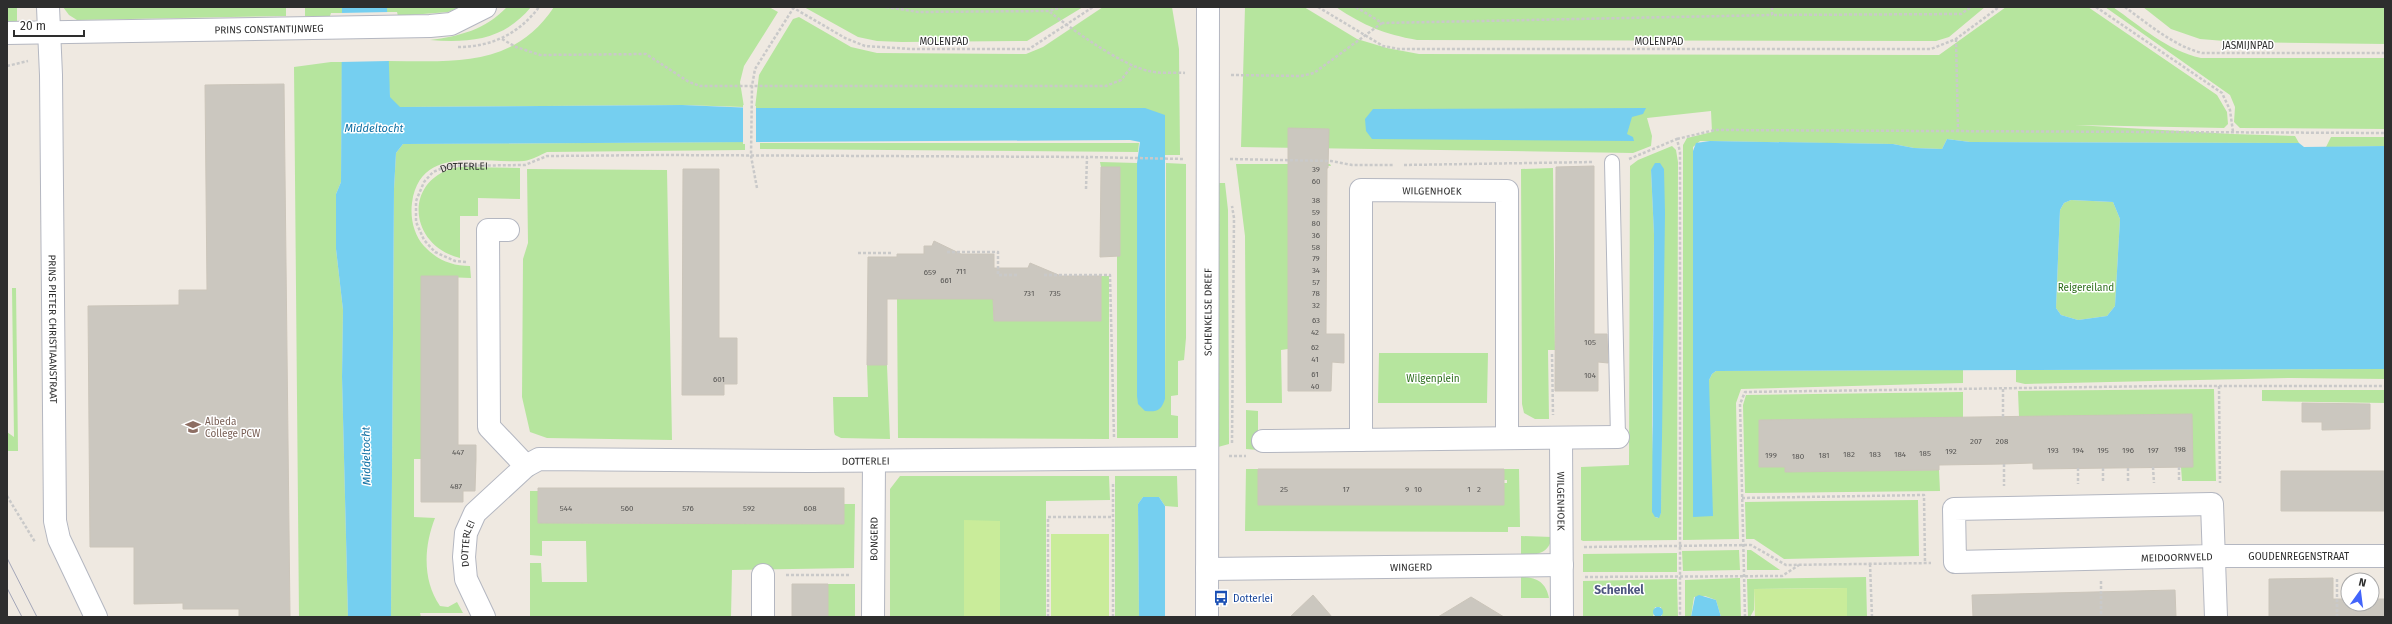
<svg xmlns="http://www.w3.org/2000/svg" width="2392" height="624" font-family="'Fira Sans',sans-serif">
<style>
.green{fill:#b6e59e;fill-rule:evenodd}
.pitch{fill:#c9ec9a}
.water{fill:#75cff0;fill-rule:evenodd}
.pier{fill:#efe9e1}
.building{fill:#cbc7bf;stroke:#cbc5ba}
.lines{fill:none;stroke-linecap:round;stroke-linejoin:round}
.service-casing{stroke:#b4b7c1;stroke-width:16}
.minor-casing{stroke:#b4b7c1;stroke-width:24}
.tertiary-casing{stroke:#b4b7c1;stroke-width:24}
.path{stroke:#c9c9c9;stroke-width:2.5;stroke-dasharray:3 2;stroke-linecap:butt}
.service{stroke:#fff;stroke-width:14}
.minor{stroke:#fff;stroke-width:22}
.tertiary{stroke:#fff;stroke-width:22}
.tram{stroke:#a3a6b8;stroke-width:1}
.labels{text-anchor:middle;stroke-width:3;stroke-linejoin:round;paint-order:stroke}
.number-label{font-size:8px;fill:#555452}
.street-label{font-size:10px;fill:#2e2e2e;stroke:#fff}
.park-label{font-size:10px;fill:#2c6e1b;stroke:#fff}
.education-label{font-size:10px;fill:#785e54;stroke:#fff;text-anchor:start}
.transit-label{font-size:10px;fill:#164399;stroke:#fff;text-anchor:start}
.water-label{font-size:11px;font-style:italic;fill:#0d6fa3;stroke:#fff}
.quarter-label{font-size:12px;font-weight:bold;fill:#4d5680;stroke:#fff}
</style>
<rect width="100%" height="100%" fill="#efe9e1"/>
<path class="green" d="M7,7H17V23L7,24Z
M63,7H286V16L77,20L69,15Z
M305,7H342V13H331L330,16H305Z
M387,7H460L448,12L398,16L397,12H387Z
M507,7H531C504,40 470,43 430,40C460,36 485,30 507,7Z
M554,7H769L778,12L744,66L740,82L744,107L682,105L399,107L390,98L387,61C452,61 513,69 554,7Z
M804,7H1083L1027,41L902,42L877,41L858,37Z
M1103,7H1172L1179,49L1180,155H1165V115L755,108L759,75L793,19L799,17L851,47L877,53L1026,54L1043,47Z
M1245,7H1304L1357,39L1387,48L1419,54L1939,55L2006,7H2088L2217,95L2227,112L2228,124L2224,128L2075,125L2233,134L2295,136L2299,143L1970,142L1947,139L1942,149L1914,148L1893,144L1700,141L1693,147V517L1709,380L1712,374L1716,371L1963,370V383L1741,389L1736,403L1739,539L1683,540V145L1687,138L1712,132L1711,111L1647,118L1652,136L1651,146L1633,153L1241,147Z
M1336,7H1985L1949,37L1936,41L1417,40C1384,34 1364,26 1336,7Z
M2105,7H2113C2140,26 2168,51 2201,58H2385V129L2240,128L2234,122L2235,107L2230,95Z
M2143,7H2385V44L2237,42L2200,39L2171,29Z
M331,62H342L341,182L336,194V249L343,310L342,377L348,617H299L294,67Z
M2331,137H2385V146L2326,147Z
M745,142V150L547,152C540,155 532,160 524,161C484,164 420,144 412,203C410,218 414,235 424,246C437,260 452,266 470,266L471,278L421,276V459H414V517L435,518C424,546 422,580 440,606L448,607L457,602L463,613H420L421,617H391L394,189L396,153L403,144Z
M760,143H1139L1138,152L760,149Z
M1672,146L1676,150L1678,162L1677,540L1583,541L1581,540V467L1629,465L1630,166L1638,160ZM1664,169L1661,513L1658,518L1655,517L1652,425L1654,235L1651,170Z
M1100,162L1137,163L1138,404L1165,399L1166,163L1186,164V338L1184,360L1178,361V395L1171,396V415L1178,416V438H1117V256H1120V167H1101Z
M1236,164H1330L1331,166H1289L1288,349L1281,350L1282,403H1246L1245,236Z
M459,167L520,168V199L478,198V216H460V258C407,245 403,177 459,167Z
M1553,168L1555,350H1548L1549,419H1535L1524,413L1522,404L1521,169Z
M527,169L667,170L672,440L547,438L530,432L522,397L523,259L528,243Z
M1218,183H1225L1228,210L1229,444L1218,447Z
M2071,200L2113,202L2120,219L2115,306L2107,316L2078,320L2061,315L2056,308L2060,210L2064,203Z
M1101,276H1109V439L898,438L897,299H993L994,321H1100Z
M12,288H16L18,451H7V432L14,437Z
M1379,353H1488L1487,403H1378Z
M867,365H887L890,439L841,438L835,435L834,432L833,397H868Z
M2385,369V379L2291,378L2025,384L2016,382V370Z
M2214,389L2216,481H2182L2181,467L2019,417L2018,391Z
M2262,390H2385V403L2262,401Z
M1963,392V418L1759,421L1760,467H1785V472L1939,470L1940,491L1745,493L1743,405L1746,395Z
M1246,410L1258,411V450L1246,449Z
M1246,469H1258V505H1504V483H1507V480H1504V469H1519L1520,527H1508V532L1245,531Z
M900,476H1109L1110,500L1046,501V617H890V489Z
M1115,476H1177L1178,507L1165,506L1159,497H1143L1138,504L1139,617H1115Z
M530,491H538V523L844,524V504H855L854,568L732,570L731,617H530V563H541L542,582H587L586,541H542V556L530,555Z
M1918,500L1919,556L1784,559L1754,539H1746L1745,502Z
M1521,536L1552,537C1549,554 1536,555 1521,556Z
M1739,550L1740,570L1683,571L1682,551Z
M1747,550H1751L1780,570H1747Z
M1677,553V572H1583V554Z
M1521,577C1536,577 1546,582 1549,598H1521Z
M1866,577L1867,617H1847L1846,588L1754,589V610L1750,617H1748L1747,579Z
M1740,578L1741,617H1721L1716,600L1705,596L1694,597L1691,617H1685V580Z
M1677,579L1678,617H1662L1661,607H1655L1653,617H1583V581Z
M828,584H855V617H828Z"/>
<path class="pitch" d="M964,520L1000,521V617H964Z
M1051,534H1109V617H1051Z
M1847,588V617H1755L1754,589Z"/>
<path class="water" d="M342,7H387L390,97L400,107L682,105L755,108H1145L1165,115V399C1161,411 1157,412 1145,411L1138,404L1137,396V163L1140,142L1130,140L403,144L396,153L394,189L391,617H348L342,377L343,310L336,249V194L341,182Z
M1646,108L1643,114L1632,117L1627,134L1633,137L1634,141L1372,139L1366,131L1365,119L1373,109Z
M1947,139L1970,142L2299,143L2304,147L2385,146V369L1716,371L1712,374L1709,380L1713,516L1693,517V151L1696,143L1710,141L1893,144L1914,148L1942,149ZM2071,200L2113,202L2120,219L2115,306L2107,316L2078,320L2061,315L2056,308L2060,210L2064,203Z
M1655,163H1660L1664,169L1665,213L1661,513L1659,518L1655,517L1652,512L1654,235L1651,170Z
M1143,497H1159L1165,506V617H1139L1138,504Z
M1699,595L1716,600L1721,617H1691L1695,597Z
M1653 612a5 5 0 1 1 10 0a5 5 0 1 1-10 0Z"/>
<path class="pier" d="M389,12V61L340,62V13Z
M743,105L756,106V144H743Z"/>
<path class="building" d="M284,84L290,617H239V609H183V603L134,604V547H90L88,306L179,305V290H207L205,85Z
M1288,128L1329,129L1328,168H1327L1326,334H1344V363L1332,362L1331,391H1288Z
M1594,166V334H1607L1608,363L1598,362V391H1555L1556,167Z
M1101,167H1120V256L1100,257Z
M683,169H719V338H737V384H724V395H682Z
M934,241L961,254H994V268H1028L1030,263L1061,276H1101V321H994L993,299H887V365H867L868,257H897V254H924V246H932Z
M421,276H458V445H476V459L475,491H463V502H421Z
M2302,403L2370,404V429L2322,430V422H2302Z
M2192,414L2193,467L2033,469V463L2004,464L1939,465V470L1785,472V467H1759V420Z
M1258,469H1504V505H1258Z
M2281,471H2385V511H2281Z
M538,488H844V524L538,523Z
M2333,578V599H2348V604H2372V599H2385V617H2269V579Z
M792,584H828V617H792Z
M2175,590L2176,617H1973L1972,595Z
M1313,595L1332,617H1290Z
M1471,597L1504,617H1438Z"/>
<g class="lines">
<g class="service-casing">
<path id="service" d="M1612,162L1618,437"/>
</g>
<g class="minor-casing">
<g id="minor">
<path id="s2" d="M48,7L51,75L55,521L59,539L96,617"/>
<path id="s3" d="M7,33L430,26L451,24L485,7"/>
<path d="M508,230H488L489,427L526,466"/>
<path id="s4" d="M1561,438L1562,617"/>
<path id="s5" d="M1361,440V190L1507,191V438"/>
<path d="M1263,441L1618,437"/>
<path id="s6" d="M1207,569L1562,565"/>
<path id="s7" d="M484,617L466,579L464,557L466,533L475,513L526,466L539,459L811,461L1207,458"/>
<path d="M763,617V575"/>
<path id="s8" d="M873,617L874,461"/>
<path id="s9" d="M2216,617L2212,504L1954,509L1955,562L2213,556H2385"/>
</g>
</g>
<g class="tertiary-casing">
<g id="tertiary">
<path id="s10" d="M1207,617L1208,7"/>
</g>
</g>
<g class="path">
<path d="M792,7L845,38L865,46L911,49H1029L1093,7"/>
<path d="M886,7L918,12L1049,11L1063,7"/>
<path d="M1318,7L1383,46L1399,49H1931L1956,39L1999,7"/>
<path d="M1356,7L1382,23L1772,15"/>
<path d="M1772,7V15L1961,14L1971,7"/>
<path d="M2096,7L2222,93L2230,110L2233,132"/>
<path d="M2125,7C2148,24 2174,46 2202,53H2385"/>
<path d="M1050,12C1071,29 1123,66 1149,71C1160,74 1174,72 1185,73"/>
<path d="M502,39L516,47L540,55L646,54L689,82L700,86H1106L1121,80L1132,66"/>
<path d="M1956,39L1958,130"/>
<path d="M458,47C491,47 519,34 539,7"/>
<path d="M7,66L28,61"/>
<path d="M1231,75L1301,76L1314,73L1382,23"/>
<path d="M1677,139L1715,130L2385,133"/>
<path d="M1230,159L1331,161L1352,165H1393"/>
<path d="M1629,159L1677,139L1680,152V617"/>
<path d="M1404,165L1593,162"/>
<path d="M757,188L751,156L752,86L755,69L794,7"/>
<path d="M1086,189L1087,157L1185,159"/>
<path d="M947,252H998V275H1019"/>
<path d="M858,253H892"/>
<path id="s1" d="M466,262L455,261L435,252L424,240L416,222V201L424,182L433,172L448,166L525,165L547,156L662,155L1087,157"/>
<path d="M1044,275H1110L1114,437"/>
<path d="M1552,354L1553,415"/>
<path d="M2219,386L2220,483"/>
<path d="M2003,389V417"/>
<path d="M1232,443L1234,218L1232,206"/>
<path d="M1229,456H1246"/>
<path d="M2004,464V486"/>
<path d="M2153,467L2154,483"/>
<path d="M2179,467V482"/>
<path d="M2078,468V484"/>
<path d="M2103,468V483"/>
<path d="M2128,468V483"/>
<path d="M7,496L35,542"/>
<path d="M1742,498L1924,495L1925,563"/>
<path d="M1584,547L1751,545L1786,565L1931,563"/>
<path d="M1870,564L1872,617"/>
<path d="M786,575H851"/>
<path d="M1585,577L1782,576L1799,565"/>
<path d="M2337,579V617"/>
<path d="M2101,581V617"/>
<path d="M1048,617V517H1113"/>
<path d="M1113,617V482"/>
<path d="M1745,617L1740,404L1745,392L2164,386H2385"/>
</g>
<use href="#service" class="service"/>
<use href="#minor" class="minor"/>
<use href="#tertiary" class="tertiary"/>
<path class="tram" d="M7,558L37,617
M7,588L22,617"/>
</g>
<defs>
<g id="school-bare" transform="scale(1.2)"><path d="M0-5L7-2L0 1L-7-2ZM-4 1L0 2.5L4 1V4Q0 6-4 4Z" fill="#8d6e63" stroke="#fff" stroke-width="2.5" paint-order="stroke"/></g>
<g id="bus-bare" transform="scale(1.2)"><path d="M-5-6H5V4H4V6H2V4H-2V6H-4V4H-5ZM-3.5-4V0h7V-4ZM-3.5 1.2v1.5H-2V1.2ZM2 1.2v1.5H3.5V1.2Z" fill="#1a4fb4" stroke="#fff" stroke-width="2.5" paint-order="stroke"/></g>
</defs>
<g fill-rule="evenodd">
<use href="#school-bare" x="193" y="427"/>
<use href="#bus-bare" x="1221" y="598"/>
</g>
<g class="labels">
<g class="number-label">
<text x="1316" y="172">39</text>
<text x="1316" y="184">60</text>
<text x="1316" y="203">38</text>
<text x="1316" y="215">59</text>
<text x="1316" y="226">80</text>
<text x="1316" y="238">36</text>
<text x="1316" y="250">58</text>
<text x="1316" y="261">79</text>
<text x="1316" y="273">34</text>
<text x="961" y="274">711</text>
<text x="930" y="275">659</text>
<text x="946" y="283">661</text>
<text x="1316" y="285">57</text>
<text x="1029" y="296">731</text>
<text x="1055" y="296">735</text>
<text x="1316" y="296">78</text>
<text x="1316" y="308">32</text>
<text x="1316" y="323">63</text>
<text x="1315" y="335">42</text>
<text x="1590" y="345">105</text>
<text x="1315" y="350">62</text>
<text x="1315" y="362">41</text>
<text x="1315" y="377">61</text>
<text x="1590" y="378">104</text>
<text x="719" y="382">601</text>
<text x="1315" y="389">40</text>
<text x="1976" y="444">207</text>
<text x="2002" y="444">208</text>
<text x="2180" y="452">198</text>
<text x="2053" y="453">193</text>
<text x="2078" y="453">194</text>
<text x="2103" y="453">195</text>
<text x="2128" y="453">196</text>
<text x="2153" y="453">197</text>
<text x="1951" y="454">192</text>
<text x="458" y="455">447</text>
<text x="1925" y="456">185</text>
<text x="1849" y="457">182</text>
<text x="1875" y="457">183</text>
<text x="1900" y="457">184</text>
<text x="1771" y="458">199</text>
<text x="1824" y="458">181</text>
<text x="1798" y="459">180</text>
<text x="456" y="489">487</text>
<text x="1284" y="492">25</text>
<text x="1346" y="492">17</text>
<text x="1407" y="492">9</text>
<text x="1418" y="492">10</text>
<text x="1469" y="492">1</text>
<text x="1479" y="492">2</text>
<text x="566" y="511">544</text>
<text x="627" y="511">560</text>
<text x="688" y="511">576</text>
<text x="749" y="511">592</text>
<text x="810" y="511">608</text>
</g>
<g class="street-label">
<text dy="4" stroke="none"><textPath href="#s3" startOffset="262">PRINS CONSTANTIJNWEG</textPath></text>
<text x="944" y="45">MOLENPAD</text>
<text x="1659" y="45">MOLENPAD</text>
<text x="2248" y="49">JASMIJNPAD</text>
<text dy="4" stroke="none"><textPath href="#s1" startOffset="156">DOTTERLEI</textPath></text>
<text dy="4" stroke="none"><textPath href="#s5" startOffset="321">WILGENHOEK</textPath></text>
<text dy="4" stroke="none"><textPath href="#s10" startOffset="305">SCHENKELSE DREEF</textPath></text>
<text dy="4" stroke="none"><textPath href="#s2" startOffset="322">PRINS PIETER CHRISTIAANSTRAAT</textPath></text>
<text dy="4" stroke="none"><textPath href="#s7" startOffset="521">DOTTERLEI</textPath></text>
<text dy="4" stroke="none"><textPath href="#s4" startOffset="63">WILGENHOEK</textPath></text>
<text dy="4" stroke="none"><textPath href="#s8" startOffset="78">BONGERD</textPath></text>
<text dy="4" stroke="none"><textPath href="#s7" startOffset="78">DOTTERLEI</textPath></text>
<text dy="4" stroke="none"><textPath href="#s9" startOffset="646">MEIDOORNVELD</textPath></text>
<text dy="4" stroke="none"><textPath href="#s9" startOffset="768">GOUDENREGENSTRAAT</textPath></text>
<text dy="4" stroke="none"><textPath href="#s6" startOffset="204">WINGERD</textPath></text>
</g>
<g class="park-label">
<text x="2086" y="291">Reigereiland</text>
<text x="1433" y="382">Wilgenplein</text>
</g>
<g class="education-label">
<text x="205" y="425">Albeda<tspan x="205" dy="12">College PCW</tspan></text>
</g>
<g class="transit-label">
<text x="1233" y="602">Dotterlei</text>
</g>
<g class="water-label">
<text x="374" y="132">Middeltocht</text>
<text transform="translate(366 456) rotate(-91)" y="4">Middeltocht</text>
</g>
<g class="quarter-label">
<text x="1619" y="594">Schenkel</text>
</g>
</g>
<rect width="2392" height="624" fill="none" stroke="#2e2e2e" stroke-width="16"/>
<g transform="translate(2360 592) rotate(14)"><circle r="19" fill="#ffffff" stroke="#ababab"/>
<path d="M0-3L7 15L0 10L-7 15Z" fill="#4264fb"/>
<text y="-6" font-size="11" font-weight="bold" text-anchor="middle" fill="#2e2e2e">N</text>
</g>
<path d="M14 30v6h70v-6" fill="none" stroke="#2e2e2e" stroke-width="2"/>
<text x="20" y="30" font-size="12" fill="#2e2e2e" stroke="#ffffff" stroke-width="3" paint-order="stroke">20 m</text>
</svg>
